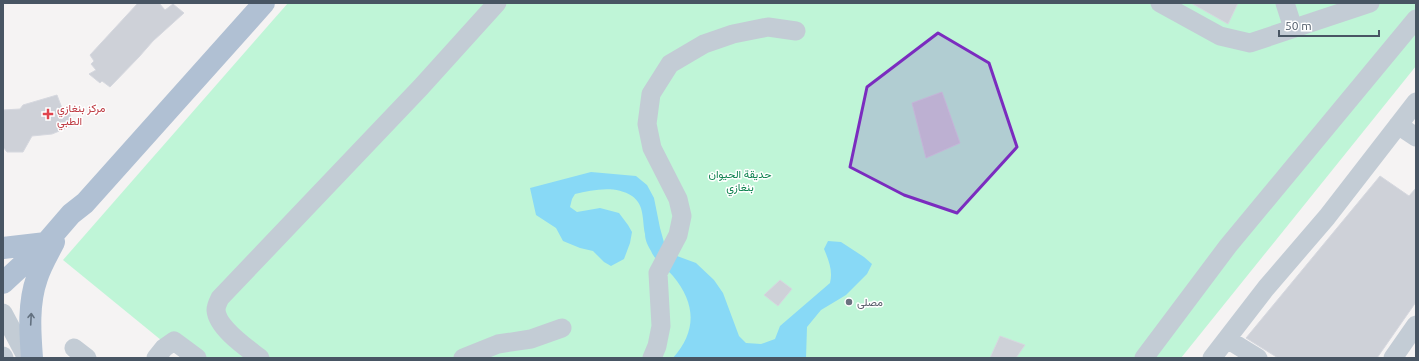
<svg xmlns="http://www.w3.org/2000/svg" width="1419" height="361" font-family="Ubuntu,Vazirmatn,sans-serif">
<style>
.green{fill:#bff5d7}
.water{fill:#88d9f6}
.building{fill:#ced1d8;stroke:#d6d8df}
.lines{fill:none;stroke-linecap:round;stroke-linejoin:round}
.minor{stroke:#c3ccd5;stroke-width:19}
.major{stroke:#b0c0d3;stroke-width:22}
.oneway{stroke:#62707f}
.marked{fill:#7b2cbf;fill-opacity:0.2;stroke:#7b2cbf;stroke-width:3;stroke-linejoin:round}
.health-dot{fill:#e0444e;stroke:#fff;stroke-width:1.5}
.worship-dot{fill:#6b7280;stroke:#fff;stroke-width:1.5}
.labels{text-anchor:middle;stroke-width:3;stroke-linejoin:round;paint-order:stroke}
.health-label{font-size:11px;fill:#be3a42;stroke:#fff;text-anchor:start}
.park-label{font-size:11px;fill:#0e824f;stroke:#fff}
.worship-label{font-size:11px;fill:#5b616d;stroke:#fff;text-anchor:start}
</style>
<rect width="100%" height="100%" fill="#f5f3f3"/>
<path class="green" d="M288,3H1416V66L1181,358H183L63,260Z"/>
<path class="water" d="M591,172L636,176L647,185L654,198L660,228L665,246L677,256L696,263L714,280L723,293L739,336L746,343L761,344L775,339L780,326L830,283C833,271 829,261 824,249L828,241L841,242L864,257L872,264L867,274L846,295L821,310L807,327L806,358H673C697,331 696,304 673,276C666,268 655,261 651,251C648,246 645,240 645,234C642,220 645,205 632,196C615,185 593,190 575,194L572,199L570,207L577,212L600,208L619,213L628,225L632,232L630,243L624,259L611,266L604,262L593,251L580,248L563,241L556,228L536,215L530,188Z"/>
<path class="building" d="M138,3H159L165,10L173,4L184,13L153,41L139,57L110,87L102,81L100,83L89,74L96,70L91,64L94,61L90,55Z
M1191,3H1238L1228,24Z
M942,92L960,143L926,158L912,103Z
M57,95L63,111L68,110L74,125L52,134L32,136L23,152H7L3,147V110L20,109L23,105Z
M1380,176L1409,196L1416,188V302L1377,358H1278L1246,338Z
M780,280L792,289L778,306L764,295Z
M1000,336L1025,345L1016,358H990Z"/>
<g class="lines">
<path class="minor" d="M1160,3L1220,36L1250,43L1370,3
M1285,3L1293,28
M1398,125L1416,137
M3,313L27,358
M1227,339L1258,358
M74,348L87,358
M3,356L4,358
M156,358L164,348L174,341L197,358
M260,358C247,348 217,328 216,310C216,307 218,302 220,298L421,87L497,3
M463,358L498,344L531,339L562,328
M652,358L657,346L661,326L658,273L678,235L682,216L678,199L652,148L647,124L651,94L670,64L704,44L733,34L768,27L796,31
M1144,358L1228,246L1416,19
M1212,358L1266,288L1327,217L1416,102
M1393,358L1416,325"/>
<path class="major" d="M3,248L46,243
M3,283L46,243L71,214L85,203L264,3
M32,358C30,332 28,303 37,278C41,265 48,254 54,242"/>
</g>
<defs><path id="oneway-shaft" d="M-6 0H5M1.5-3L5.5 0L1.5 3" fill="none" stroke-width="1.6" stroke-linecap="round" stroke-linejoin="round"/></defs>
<use class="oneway" href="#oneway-shaft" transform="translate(31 319) rotate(-87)"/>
<path class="marked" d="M938,33L989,63L1017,147L957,213L904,195L850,167L867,87Z"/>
<path class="health-dot" d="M46 108h4v4h4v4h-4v4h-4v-4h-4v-4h4z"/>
<circle class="worship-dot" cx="849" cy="302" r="4"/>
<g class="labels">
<g class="health-label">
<text x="57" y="112">مركز بنغازي<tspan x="57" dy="13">الطبي</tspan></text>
</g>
<g class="park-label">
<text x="740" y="178">حديقة الحيوان<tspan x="740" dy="13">بنغازي</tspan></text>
</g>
<g class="worship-label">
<text x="857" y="306">مصلى</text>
</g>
</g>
<rect width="1419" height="361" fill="none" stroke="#485563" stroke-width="8"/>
<path d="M1279 30v6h100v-6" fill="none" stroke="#485563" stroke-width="2"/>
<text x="1285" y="30" font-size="12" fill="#485563" stroke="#ffffff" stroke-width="3" paint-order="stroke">50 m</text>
</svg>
